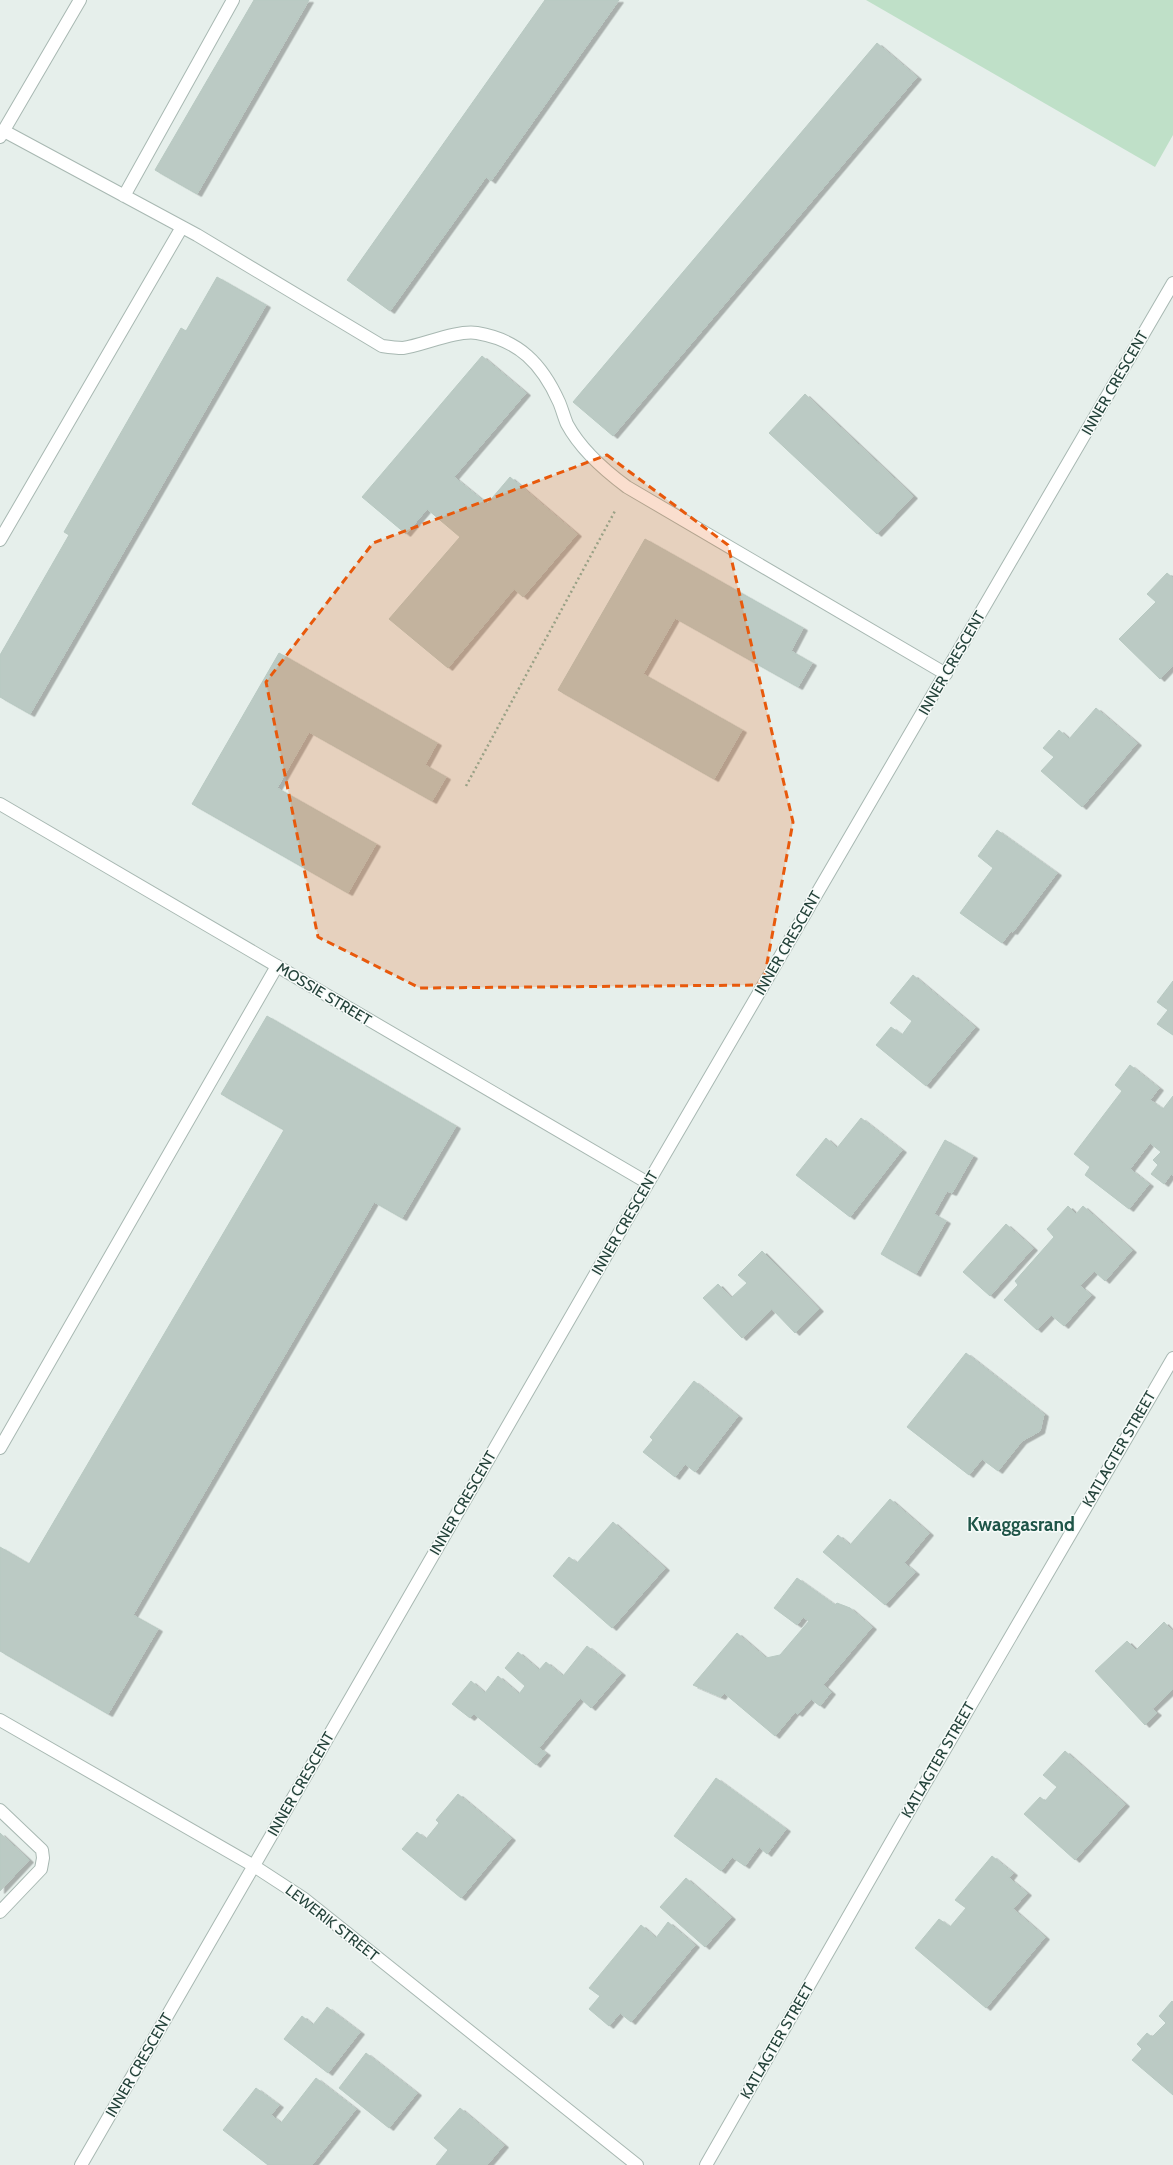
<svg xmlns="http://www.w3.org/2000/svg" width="1173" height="2165" font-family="Cabin,sans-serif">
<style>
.green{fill:#bfe0c8}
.building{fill:#bbcac4;stroke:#b8c9c2;filter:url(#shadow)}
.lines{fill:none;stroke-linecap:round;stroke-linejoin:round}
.service-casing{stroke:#a8b8b2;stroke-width:14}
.minor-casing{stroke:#a8b8b2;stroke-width:14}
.path{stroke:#86b3a5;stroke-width:2.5;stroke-dasharray:2 3;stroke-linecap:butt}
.service{stroke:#fff;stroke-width:12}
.minor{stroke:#fff;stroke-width:12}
.marked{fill:#e8590c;fill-opacity:0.2;stroke:#e8590c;stroke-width:3;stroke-dasharray:8 5;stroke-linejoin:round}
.labels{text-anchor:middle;stroke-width:3;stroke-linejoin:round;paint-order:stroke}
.street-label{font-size:15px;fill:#24423a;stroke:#f7fbf9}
.district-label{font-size:19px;font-weight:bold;fill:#1f5548;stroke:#f7fbf9}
</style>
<defs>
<filter id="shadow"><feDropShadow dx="4.5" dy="2.5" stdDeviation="0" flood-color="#0004"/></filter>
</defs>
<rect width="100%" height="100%" fill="#e6efeb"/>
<path class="green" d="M866,0H1173V135L1155,167Z"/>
<path class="building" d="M254,0H309L197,194L155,170Z
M545,0H619L491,181L486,177L390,311L347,280Z
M877,43L917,77L613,436L573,402Z
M217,277L266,305L30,714L0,697V655L69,535L64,532L181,328L186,331Z
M482,356L526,393L454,477L487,504L510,477L577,534L523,597L514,589L448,668L389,619L460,537L427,509L406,534L362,497Z
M805,394L913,496L877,534L769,433Z
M645,539L803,628L791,651L812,663L798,687L675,618L643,674L742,730L714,779L558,690Z
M1167,573L1173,578V665L1160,679L1119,639L1156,602L1147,594Z
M279,653L437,743L425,765L446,777L432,801L309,732L277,788L376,844L348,893L192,804Z
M1096,708L1137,743L1082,807L1041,771L1054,757L1043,748L1059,730L1069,739Z
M997,830L1057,873L1013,932L1011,931L1002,943L960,913L993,868L978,856Z
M913,975L975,1027L926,1086L876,1045L891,1027L902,1035L912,1021L890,1003Z
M1173,981V1035L1157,1024L1168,1010L1157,1002Z
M267,1016L456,1126L402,1218L374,1202L133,1615L158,1629L108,1714L0,1651V1547L29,1564L284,1130L221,1094Z
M1130,1065L1159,1088L1150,1100L1163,1109L1173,1096V1175L1171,1174L1164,1184L1151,1174L1158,1165L1153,1160L1161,1152L1150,1143L1130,1169L1149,1184L1129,1209L1085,1175L1090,1167L1074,1154L1122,1091L1115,1085Z
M861,1118L902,1150L850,1217L796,1175L826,1138L837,1148Z
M945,1140L973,1156L952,1193L947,1191L934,1214L946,1221L916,1274L881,1254Z
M1068,1206L1076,1214L1083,1206L1132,1250L1105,1281L1094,1271L1080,1286L1091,1295L1064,1326L1051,1315L1037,1330L1004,1300L1018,1285L1015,1281L1054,1237L1047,1229Z
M1006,1224L1033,1248L990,1296L963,1272Z
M762,1251L819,1309L795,1333L772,1309L742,1338L703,1298L718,1284L731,1298L747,1283L738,1275Z
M966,1353L1044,1414L1040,1431L1022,1441L998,1471L982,1459L969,1475L907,1427Z
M694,1381L738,1416L695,1472L685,1464L675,1477L643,1452L653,1440L650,1437Z
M890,1499L929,1533L904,1563L915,1572L885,1605L823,1552L838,1535L850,1545Z
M613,1522L665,1568L612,1628L553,1576L569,1557L577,1563Z
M797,1578L835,1605L837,1603L850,1608L872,1627L823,1685L831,1692L820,1706L811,1699L798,1714L795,1712L775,1736L724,1693L721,1697L693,1685L737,1633L766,1658L780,1655L809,1621L803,1617L797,1625L774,1608Z
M1164,1622L1173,1632V1689L1152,1709L1157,1713L1145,1725L1095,1671L1127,1641L1136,1650Z
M587,1646L621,1673L591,1708L580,1698L539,1748L546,1753L536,1765L474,1714L470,1718L452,1704L471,1681L485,1693L498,1676L519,1694L525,1686L505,1668L518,1652L539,1670L546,1662L563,1676Z
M1065,1751L1125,1804L1075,1860L1024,1814L1040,1797L1045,1801L1057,1787L1043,1775Z
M716,1778L786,1829L767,1854L759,1847L745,1866L732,1857L721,1871L674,1836Z
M458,1794L511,1838L461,1898L402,1849L417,1832L426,1839L439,1823L436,1820Z
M0,1833L29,1860L0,1891Z
M992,1856L1013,1873L1009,1878L1027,1893L1013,1909L1045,1937L986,2008L915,1948L939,1919L950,1927L966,1908L955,1900Z
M686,1878L731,1917L705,1947L660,1907Z
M668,1922L695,1945L631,2022L620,2013L609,2026L589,2009L600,1996L589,1988L641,1925L656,1938Z
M1172,2001L1173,2002V2095L1132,2060L1142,2049L1137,2044L1147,2033L1152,2037L1166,2023L1159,2016Z
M327,2007L360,2032L328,2073L284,2039L302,2016L313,2025Z
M366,2053L417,2093L389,2128L339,2088Z
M316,2078L356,2109L312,2165H268L223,2130L256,2088L279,2105L271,2115L281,2123Z
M460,2108L504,2145L487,2165H436L448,2150L434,2138Z"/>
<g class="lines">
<g class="service-casing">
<path id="service" d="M4,131L197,235L382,346C389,347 396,348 403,348C424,345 455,330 477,333C519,340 542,364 559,402C562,409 564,417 567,424C581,450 604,470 627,487L946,674
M124,196L233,0
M0,540L182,227
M0,1448L277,966
M0,1810L42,1850L43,1858L41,1869L0,1912"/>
</g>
<g class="minor-casing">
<path id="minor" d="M0,137L80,0
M0,804L648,1183
M0,1720L254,1866L303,1898L637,2165
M81,2165L648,1183L1173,283
M706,2165L902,1823L1173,1358"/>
</g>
<path class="path" d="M466,786L615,511"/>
<use href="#service" class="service"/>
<use href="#minor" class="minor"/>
</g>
<path class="marked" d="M607,455L728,545L793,822L763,985L420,988L318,937L266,682L373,543Z"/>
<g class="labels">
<g class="street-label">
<text transform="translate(1115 383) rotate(-60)" y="5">INNER CRESCENT</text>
<text transform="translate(952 663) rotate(-60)" y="5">INNER CRESCENT</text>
<text transform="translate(788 943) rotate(-60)" y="5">INNER CRESCENT</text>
<text transform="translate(324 994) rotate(31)" y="5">MOSSIE STREET</text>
<text transform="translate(625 1223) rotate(-60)" y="5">INNER CRESCENT</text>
<text transform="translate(1119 1449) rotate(-60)" y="5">KATLAGTER STREET</text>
<text transform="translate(463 1503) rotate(-60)" y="5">INNER CRESCENT</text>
<text transform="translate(938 1760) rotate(-60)" y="5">KATLAGTER STREET</text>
<text transform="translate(301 1784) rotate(-60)" y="5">INNER CRESCENT</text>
<text transform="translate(332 1923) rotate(38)" y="5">LEWERIK STREET</text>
<text transform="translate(777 2041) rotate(-60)" y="5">KATLAGTER STREET</text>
<text transform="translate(139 2065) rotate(-60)" y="5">INNER CRESCENT</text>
</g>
<g class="district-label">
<text x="1021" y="1531">Kwaggasrand</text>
</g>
</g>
</svg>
